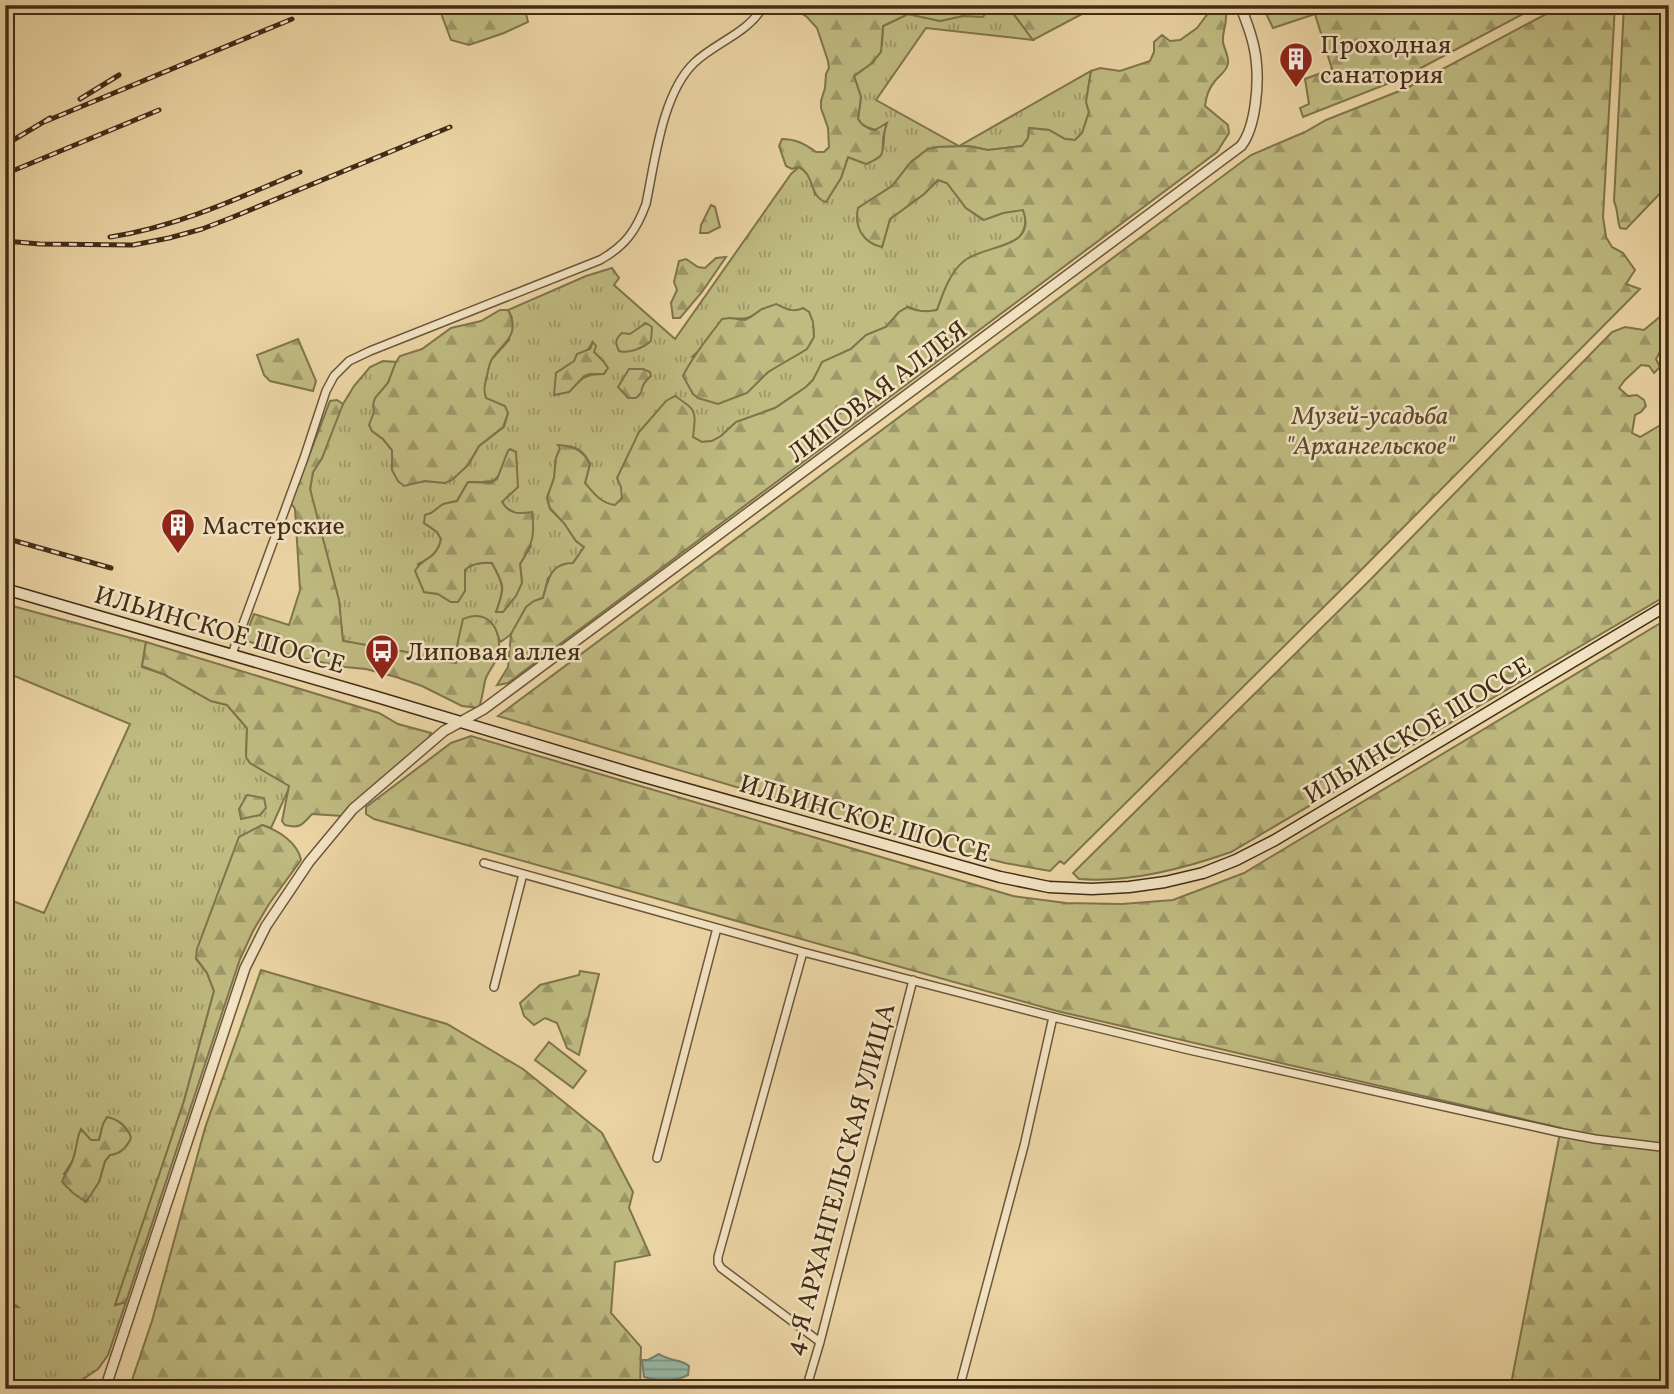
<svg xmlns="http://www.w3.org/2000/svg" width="1674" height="1394" font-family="Vollkorn,serif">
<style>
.grass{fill:url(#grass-tufts);stroke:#80744c;stroke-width:2;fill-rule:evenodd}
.forest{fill:url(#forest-firs);stroke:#80744c;stroke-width:2}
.pitch{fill:#bfbb81;stroke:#80744c;stroke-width:2}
.water{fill:url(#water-rules);stroke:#76816d;stroke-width:2}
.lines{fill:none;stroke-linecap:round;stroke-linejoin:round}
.minor-casing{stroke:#6c563a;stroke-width:10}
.tertiary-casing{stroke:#6c563a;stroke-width:12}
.secondary-casing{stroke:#412c17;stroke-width:13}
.minor{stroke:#f3e4c4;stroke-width:7}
.tertiary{stroke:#f3e4c4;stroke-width:9}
.secondary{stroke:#f3e4c4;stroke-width:10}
.rail-casing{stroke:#412c17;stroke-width:5}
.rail{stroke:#f3e4c4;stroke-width:2.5;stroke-dasharray:8;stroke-linecap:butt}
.labels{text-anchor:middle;stroke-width:5;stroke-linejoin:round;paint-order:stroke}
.poi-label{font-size:26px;fill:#412c17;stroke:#f3e4c4;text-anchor:start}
.street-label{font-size:26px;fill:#412c17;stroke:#f3e4c4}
.park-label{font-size:26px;font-style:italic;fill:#5a492c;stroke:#f3e4c4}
</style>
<defs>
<pattern id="grass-tufts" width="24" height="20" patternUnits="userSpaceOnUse" patternTransform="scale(1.75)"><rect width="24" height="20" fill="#bfbb81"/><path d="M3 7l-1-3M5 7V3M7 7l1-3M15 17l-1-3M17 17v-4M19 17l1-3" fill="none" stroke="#9d9869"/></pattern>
<pattern id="forest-firs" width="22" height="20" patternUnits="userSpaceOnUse" patternTransform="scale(1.75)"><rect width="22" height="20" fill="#bfbb81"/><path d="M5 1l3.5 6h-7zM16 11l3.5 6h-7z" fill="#9d9869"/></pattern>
<pattern id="water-rules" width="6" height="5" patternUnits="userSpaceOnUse" patternTransform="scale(1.75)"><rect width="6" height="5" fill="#99b9a6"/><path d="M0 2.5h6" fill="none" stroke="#7e9786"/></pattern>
</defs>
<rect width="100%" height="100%" fill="#ecd5a5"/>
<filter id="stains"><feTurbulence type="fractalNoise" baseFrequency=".00286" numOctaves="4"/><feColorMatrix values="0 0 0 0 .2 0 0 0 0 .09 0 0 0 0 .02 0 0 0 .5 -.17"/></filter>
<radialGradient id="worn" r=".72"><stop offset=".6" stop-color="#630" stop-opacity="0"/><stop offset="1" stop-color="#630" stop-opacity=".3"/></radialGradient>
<path class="grass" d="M991,5H1007L1033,40L926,28L876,100L959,146L1091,71L1086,102L1089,112L1082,133L1075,140L1065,139L1049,130L1029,128L1028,138L1022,146L988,150L968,146L938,147L928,149L911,162L892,186L858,208L882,247L890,219L924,194L938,180L947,183L966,208L983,220L1003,213L1023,209C1027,221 1026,228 1019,238L945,289L937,310C926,312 918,312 908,307L899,312L886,327L866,335L851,349L823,362L813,380L806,387L775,408L736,422L721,436L712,441L702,442L693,437L639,432C630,453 621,476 622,498L615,506C600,503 594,494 585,483L590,464C584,451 574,444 560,448L556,458L554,478L547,498L550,509L564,523L576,541L584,547L573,563L548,578L543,598C520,604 524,621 510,635C507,638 503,640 500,642L495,628L458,641L456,663L439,661L423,655L343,641L341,625L310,489L313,472L322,458L337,416L343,404L354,386L370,367L383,361L396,362L388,383L375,399L372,431L383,439L392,450V470L404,485L425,481L445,483L468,465L479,446L504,427L508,413L486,398L483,391L490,361L509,340L512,318L508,310L586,276L612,268L619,278L614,285L675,339L791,174L799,167C809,172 813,184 815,195L833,189L841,178L848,157L866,164C891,153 880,147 886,124L876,130C867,128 863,126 858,119L861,97L854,76L872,63L882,45L883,26L908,14L940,21L963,16H983ZM762,309L809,312C826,354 792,352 767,373C759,379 753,386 746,393L692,357L702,348L722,320C744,315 741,325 762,309ZM592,343L594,352L604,362V374C584,374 582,378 569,392L556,373C568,365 586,357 592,343ZM508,451L502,501L505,507L517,514L531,546L520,564L522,583L496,612C505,588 504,585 492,563C482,562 472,563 465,570V591L451,602L438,594L424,592L418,564C430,559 439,552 441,539L437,532L424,523C434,510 441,504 457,501L468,482C503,483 496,481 508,451Z
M5,604L146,642L142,667L163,674L211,701L227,705L247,728L246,757L250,763L290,786L271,828L262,825L196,959L207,973L214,991L184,1101L116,1305L126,1302L108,1355L98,1369L77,1383L38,1389H5V1306L18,1307L5,1297V898L44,913L130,724L5,672ZM103,1124L110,1155L105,1161L99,1182L64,1174L73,1160L81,1130L91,1141L99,1140Z"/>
<path class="forest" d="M438,5H524L528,22L504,33L469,45L451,40Z
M797,5H991L983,17L963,16L940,21L908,14L883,26L881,52L872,63L854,76L861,97L858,119C862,126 867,129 875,130L887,123C885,129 883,135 883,141C883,158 881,157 866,164L848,157L841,178L826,202C809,197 815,175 799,167L792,169L786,166L779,146L782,139C796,139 805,144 816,152H824L829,147L828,128L821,108V101L825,88L826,74L829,68L828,61L817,28L807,17L796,10Z
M1007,5H1099L1033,40Z
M1262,5H1540L1402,78L1303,117L1300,108L1309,104L1305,79L1332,69L1315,14L1273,28Z
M1563,5H1615L1603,217L1606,237L1612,247L1623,253L1635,270L1626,284L1640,289L1360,571L1064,864L1060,861L1050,871L1005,863L914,840L498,716L1251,155L1305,132L1326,120L1407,88Z
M1624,5H1669V184L1626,229L1620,228C1617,219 1618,210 1614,201Z
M1219,8L1226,14C1227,25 1222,32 1223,42C1224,48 1229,57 1228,63C1227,72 1219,75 1215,81C1209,88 1206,96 1205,106L1228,125L1229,133L1217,152L508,683L497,685L508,667L511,634L526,607L534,601L543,598C548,580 550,563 573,563L584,547L576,541L564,523L550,508L547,498L554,478L556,458L560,448L558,445C573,446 583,450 590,464L585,483C594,494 601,503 615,505L622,498L621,487L617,478L639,432L666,401L675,396C697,411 696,410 693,437L702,442L712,441L721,436L736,422L775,408L806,387L813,380L822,362L851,349L866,335L886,327L899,312L908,307C918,312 926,312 937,310C943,293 950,272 964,261C984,244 1038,250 1023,210L1003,213L984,220L966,208L947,183L938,180L924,194L890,219L882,247C863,243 854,227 858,208L892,186L911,162L928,149L938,147L968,146L988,150L1022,146L1028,138L1029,128L1049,130L1065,139L1075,140L1082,133L1089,112L1086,102L1091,71L1100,68L1120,71L1150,61L1154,52V42L1162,35L1170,41L1180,40L1197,28L1209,12Z
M711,205L715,207L720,227L708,233H700L701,225Z
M726,257L702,292L680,318H673L671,303L677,290L674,282L679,261L686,259L698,267L705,268L716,258Z
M776,304C786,309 793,313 803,308L809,312L813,322L814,337L807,349L768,372L747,393L718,404L698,398L693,394L683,376C693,355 708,338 722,319L730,318L745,320L751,317L762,309Z
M500,310H508C521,336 504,341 492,359C489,364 488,370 487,376C485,384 483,389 486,398L505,406L508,413L503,427L479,446L468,465L452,480L445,483L425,481L404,486L398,481L392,470V450L383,439L372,431L369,425L374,412L373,405L375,398L388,383L396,362L400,356L422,349L451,328L481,321Z
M1669,313V343L1661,350L1656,359L1660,367L1654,373L1649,366L1641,365L1625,380L1619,388L1628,396L1637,395L1644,400L1646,406L1641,412L1635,415L1632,433L1640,437L1664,423L1669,425V594L1231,852C1183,869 1130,883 1079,879L1073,873L1369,581L1612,332L1625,327L1644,330L1661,316Z
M646,323L652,327L651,341C643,348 629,354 619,351C615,343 615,339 622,333L630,334Z
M298,339L316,381L313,391L270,381L264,375L257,355Z
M593,342L596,346L594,352L604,362L608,368L604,374H590L584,376L569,392L554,395L556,373L574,361L577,354L590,349Z
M629,369H643L650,372L651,376C645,381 642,385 641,393L636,398H628L618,387Z
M337,400L343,404L322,458L313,472L310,489L339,600L343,641L423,655L439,661L456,663L458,641L463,619C467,618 470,616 474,616C495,615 503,639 497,657C495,665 487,672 485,681C483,691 482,699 479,708L462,706L422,686L396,677L366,669L345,667L296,657L244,640L254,614L289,625L300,590L295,509L291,503L330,401Z
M510,449L516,452L518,487L502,502C510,515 519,514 532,512C535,536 533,543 520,564L522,583L516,596L503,612H496C505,588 505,586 492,563C482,562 472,563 465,570V591L458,602H451L438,594L424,592L415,571C422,557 437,560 441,539L437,532L424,523L425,515L431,513L443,504L457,501L468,482L491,483L497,479L508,451Z
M1669,618V1389H1510L1561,1128L1057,1011L374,819L366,814V807L451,743L471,736L1013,896L1066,903L1122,904L1173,900L1244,873Z
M146,642L379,713L398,724L431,733L427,741L376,783L342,816L312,814C302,825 300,829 285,825L282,821L289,786L250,763L246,757L247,728L227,705L211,701L163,674L142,666Z
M247,795L264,798L266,808L260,815L241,819L239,809Z
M262,825C278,830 298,843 301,860L269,904L253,931L240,959L126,1302L115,1305L184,1101L214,991L207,973L196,958L197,949L239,837Z
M261,970L447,1024L523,1069L602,1133L633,1192L629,1208L650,1255L615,1262L611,1313L641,1347L640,1389H129L152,1321L205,1128Z
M580,971L599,974L579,1055L567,1048L557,1023L545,1018L534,1025L524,1016L520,1003L540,985L579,975Z
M107,1117C118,1119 128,1127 131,1138C127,1147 120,1154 110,1155L105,1161L99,1182L86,1202L73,1193L62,1182C65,1173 71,1167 73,1159C77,1149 76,1139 81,1129L91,1140H99L103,1124Z"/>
<path class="pitch" d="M549,1042L586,1071L573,1088L535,1060Z"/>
<path class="water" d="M659,1354C668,1361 682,1359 689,1366L688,1375C675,1382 658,1381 644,1377L642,1360H648Z"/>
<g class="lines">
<g class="minor-casing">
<path id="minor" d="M232,654L304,458L326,391L334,376L349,361L370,351L600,260C625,246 636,231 646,204C655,161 662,94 694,63C716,42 749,33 764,5
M484,863L803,952L1053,1017L1189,1050L1558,1132L1595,1139L1669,1148
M803,952L718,1257V1263L721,1268L820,1342
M494,987L523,874
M657,1158L717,928
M806,1389L820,1342L913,980
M959,1389L1024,1146L1053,1017"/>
</g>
<g class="tertiary-casing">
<path id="tertiary" d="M105,1389L245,968L266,926L309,862L353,809L444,731L484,709L1241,146C1256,127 1259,83 1256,59C1254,41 1247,23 1240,5"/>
</g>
<g class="secondary-casing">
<path id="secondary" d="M5,589L377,697L641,776L1000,877L1049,887L1092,889L1129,887L1165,882L1203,873L1236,860L1275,840L1669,604"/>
</g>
<use href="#minor" class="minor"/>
<use href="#tertiary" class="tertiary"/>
<use href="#secondary" class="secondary"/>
<g class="rail-casing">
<path id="rail" d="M80,99L119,75
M44,122L292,19
M5,145L50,118
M5,174L159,110
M110,237C176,227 239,198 300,172
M5,241L40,244L133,245L169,238L202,229L233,217L450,127
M5,538L111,568"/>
</g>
<use href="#rail" class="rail"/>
</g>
<defs>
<g id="building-pin" transform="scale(1.75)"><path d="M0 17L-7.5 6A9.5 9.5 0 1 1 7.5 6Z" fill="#8f2418" stroke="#f3e4c4"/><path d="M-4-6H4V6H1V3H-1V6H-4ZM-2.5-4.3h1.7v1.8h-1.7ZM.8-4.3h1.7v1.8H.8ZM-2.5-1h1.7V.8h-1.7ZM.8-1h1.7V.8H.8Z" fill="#fff"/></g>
<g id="bus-pin" transform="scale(1.75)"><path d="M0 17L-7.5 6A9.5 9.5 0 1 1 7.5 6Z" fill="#8f2418" stroke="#f3e4c4"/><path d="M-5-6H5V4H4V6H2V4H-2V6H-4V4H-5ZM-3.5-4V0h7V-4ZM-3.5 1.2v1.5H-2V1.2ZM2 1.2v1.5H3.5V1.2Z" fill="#fff"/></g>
</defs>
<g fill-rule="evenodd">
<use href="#building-pin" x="1296" y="59"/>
<use href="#building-pin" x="178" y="525"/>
<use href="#bus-pin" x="382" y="651"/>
</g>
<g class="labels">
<g class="poi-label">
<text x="1320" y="53">Проходная<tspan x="1320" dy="30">санатория</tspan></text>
<text x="202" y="534">Мастерские</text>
<text x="406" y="660">Липовая аллея</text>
</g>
<g class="street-label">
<text transform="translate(877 391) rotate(-37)" y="9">ЛИПОВАЯ АЛЛЕЯ</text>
<text transform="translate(220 629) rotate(16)" y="9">ИЛЬИНСКОЕ ШОССЕ</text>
<text transform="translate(1417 730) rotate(-31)" y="9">ИЛЬИНСКОЕ ШОССЕ</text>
<text transform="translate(865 818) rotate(16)" y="9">ИЛЬИНСКОЕ ШОССЕ</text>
<text transform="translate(839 1179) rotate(-75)" y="9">4-Я АРХАНГЕЛЬСКАЯ УЛИЦА</text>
</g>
<g class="park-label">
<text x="1370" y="424">Музей-усадьба<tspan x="1370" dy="30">"Архангельское"</tspan></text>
</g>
</g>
<rect width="1674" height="1394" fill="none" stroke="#ecd5a5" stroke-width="28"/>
<rect x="7" y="7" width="1660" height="1380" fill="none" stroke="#412c17" stroke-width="3.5"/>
<rect x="14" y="14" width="1646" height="1366" fill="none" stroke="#412c17" stroke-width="2"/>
<rect width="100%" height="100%" filter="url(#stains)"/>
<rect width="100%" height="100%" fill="url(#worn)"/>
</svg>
